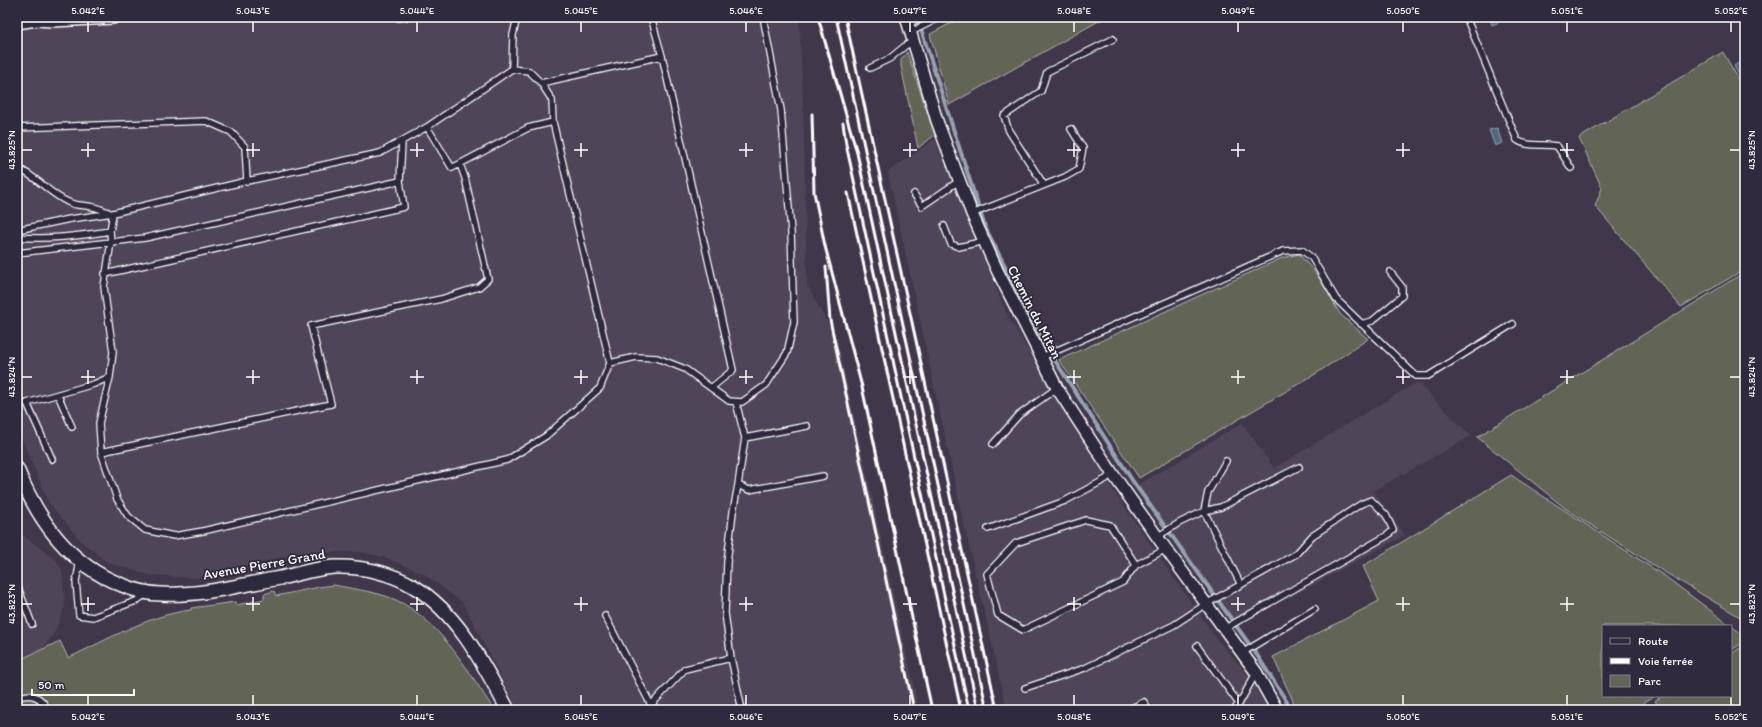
<svg xmlns="http://www.w3.org/2000/svg" width="1762" height="727" font-family="Itim,sans-serif">
<style>
.built{fill:#504458}
.green{fill:#626557;stroke:#b0b2ab}
.water{fill:#52667d;stroke:#97a3b1}
.lines{fill:none;stroke-linecap:round;stroke-linejoin:round}
.stream{stroke:#97a3b1;stroke-width:4}
.service-casing{stroke:#fff;stroke-width:8}
.minor-casing{stroke:#fff;stroke-width:14}
.tertiary-casing{stroke:#fff;stroke-width:16}
.service{stroke:#2f2a3d;stroke-width:5.5}
.minor{stroke:#2f2a3d;stroke-width:11}
.tertiary{stroke:#2f2a3d;stroke-width:13}
.rail{stroke:#fff;stroke-width:3}
.ticks{fill:none;stroke:#fff;stroke-width:1.5}
.labels{text-anchor:middle;stroke-width:3.5;stroke-linejoin:round;paint-order:stroke}
.street-label{font-size:14px;fill:#fff;stroke:#2f2a3d}
.neatline{fill:none;stroke:#fff;stroke-width:1.5}
.ticks-label{font-size:10px;text-anchor:middle;fill:#fff}
</style>
<rect width="100%" height="100%" fill="#40374b"/>
<filter id="ink" filterUnits="userSpaceOnUse"><feTurbulence type="fractalNoise" baseFrequency=".025" numOctaves="2"/><feDisplacementMap in="SourceGraphic" scale="8" xChannelSelector="R" yChannelSelector="G"/><feConvolveMatrix kernelMatrix="1 2 1 2 8 2 1 2 1" color-interpolation-filters="sRGB"/></filter>
<g filter="url(#ink)">
<path class="built" d="M149,17H799L803,99L807,285L838,343L919,710H518L463,603L424,574L384,557L360,552H303L198,578L149,575L107,562L81,541L49,503L17,427V33L23,28L142,20Z
M935,139L1006,313L1114,492L1215,637L1248,675L1268,710H1007L963,520L888,172Z
M1417,382L1471,436L1373,491L1405,535L1238,625L1138,485L1242,423L1274,468Z
M17,528L20,533L56,560L62,570L65,606L56,630L43,649L17,661Z"/>
<path class="green" d="M963,17H1106L949,105L930,34Z
M907,52L935,135L918,148L901,66V60Z
M1723,52L1745,91V269L1681,307L1595,206L1602,188L1579,138Z
M1299,254L1318,276L1340,314L1368,339L1317,373L1139,478L1059,360L1282,258Z
M1745,272V620L1661,570L1566,509L1477,437Z
M1511,475L1666,577L1731,626H1603V696H1655L1632,710H1297L1273,657L1379,601L1363,566Z
M334,585C357,590 383,592 404,604C443,627 470,673 494,710H17V661L60,641L68,658C107,640 148,615 191,610V608L235,602L237,605L264,599V594L274,591L276,596L319,587Z
M1731,626L1745,636V642L1731,650Z
M1745,645V710H1661L1655,701L1662,696H1731V654Z"/>
<path class="water" d="M1489,17H1500L1502,21L1492,25Z
M1741,61L1745,67V81L1743,82L1734,66Z
M1497,128L1502,143L1495,146L1489,130Z"/>
<g class="lines">
<path class="stream" d="M917,17L985,227L1045,345L1134,483L1257,655L1292,710"/>
<g class="service-casing">
<path id="service" d="M651,17L662,56
M1466,17L1517,140C1528,148 1543,143 1557,146L1571,168
M399,18L408,17
M909,24L920,17
M911,32L941,17
M870,68L889,59L905,46L914,41
M512,69L513,35L517,17
M541,83L662,56L733,370L711,388
M427,127L452,168L528,128L553,122
M17,128L206,121L231,132L245,147L247,181
M17,168C37,176 49,194 68,202C75,206 85,205 93,207C99,208 105,211 110,213
M1044,185L1009,131L1004,116L1041,91L1047,72L1113,39
M914,194L922,206L959,181
M972,214L1065,177L1079,169L1083,148L1071,129
M944,226L951,244L959,247L984,241
M17,230L70,219L113,213L247,181L380,153L427,127L512,69L529,71L541,83L552,100L553,122L610,363L636,357L657,358L685,369L729,401L742,402L766,385L787,353L794,322L791,232L781,110L763,17
M110,231L111,242L145,238L400,181L402,141
M17,237C48,240 79,236 110,231L113,213
M17,253L111,242L104,287L113,352L110,377L99,423L101,452L117,499L128,516L145,530L174,536L203,531L507,460L546,436L600,388L610,363
M105,274L404,207L400,181
M1361,324L1372,321L1402,296V287L1390,272
M1042,357L1283,251L1302,250L1312,258L1336,299L1416,376H1428L1513,324
M58,395L72,427
M736,402L745,438L738,485L733,512L727,562L725,613L731,658L742,710
M745,438L807,426
M993,444L1019,415L1057,388
M101,452L331,404L311,326L441,299L479,287L488,279L465,178L460,164
M52,459L27,403L94,384L110,377
M1226,461L1208,492L1204,511L1221,507L1299,467
M738,485L749,490L823,476
M988,529L1065,501L1106,479L1112,473
M1157,537L1179,523L1204,511L1241,585
M80,562L76,581L79,615L93,617L136,601L145,595
M1136,565L1123,582L1023,630L998,615L987,574L1016,543L1086,520L1110,525L1136,565L1166,549
M17,585L32,624
M605,616L651,705
M1197,646L1239,704
M1242,653L1315,609
M1025,688L1085,668L1174,625L1206,604L1296,554L1312,536L1361,504L1371,500L1386,515L1393,530L1388,535L1224,629
M17,698C30,692 42,696 47,710
M649,710L651,705L685,669L731,658
M1127,710L1144,702L1148,710
M1234,710L1239,704L1256,673"/>
</g>
<g class="minor-casing">
<path id="minor" d="M906,17L937,121L972,214L997,270L1057,388L1112,473L1166,549L1256,672L1277,710"/>
</g>
<g class="tertiary-casing">
<path id="tertiary" d="M17,22L36,19L52,20L113,17
M17,469C38,520 69,565 122,585C134,590 147,594 161,594C201,596 241,585 280,578C298,574 317,568 335,567C361,566 391,573 413,586C458,613 484,665 508,710"/>
</g>
<use href="#service" class="service"/>
<use href="#minor" class="minor"/>
<use href="#tertiary" class="tertiary"/>
<path class="rail" d="M818,17L857,153L978,710
M836,17L987,710
M845,17L997,710
M812,114L814,192L825,246L862,387L932,710
M843,123L846,144L969,710
M848,193L961,710
M826,267L830,320L914,710"/>
</g>
</g>
<path class="ticks" d="M88,22V32M253,22V32M417,22V32M581,22V32M746,22V32M910,22V32M1074,22V32M1238,22V32M1403,22V32M1567,22V32M1731,22V32M88,143V157M253,143V157M417,143V157M581,143V157M746,143V157M910,143V157M1074,143V157M1238,143V157M1403,143V157M1567,143V157M22,150H32M81,150H95M246,150H260M410,150H424M574,150H588M739,150H753M903,150H917M1067,150H1081M1231,150H1245M1396,150H1410M1560,150H1574M1730,150H1740M88,370V384M253,370V384M417,370V384M581,370V384M746,370V384M910,370V384M1074,370V384M1238,370V384M1403,370V384M1567,370V384M22,377H32M81,377H95M246,377H260M410,377H424M574,377H588M739,377H753M903,377H917M1067,377H1081M1231,377H1245M1396,377H1410M1560,377H1574M1730,377H1740M88,597V611M253,597V611M417,597V611M581,597V611M746,597V611M910,597V611M1074,597V611M1238,597V611M1403,597V611M1567,597V611M22,604H32M81,604H95M246,604H260M410,604H424M574,604H588M739,604H753M903,604H917M1067,604H1081M1231,604H1245M1396,604H1410M1560,604H1574M1730,604H1740M88,695V705M253,695V705M417,695V705M581,695V705M746,695V705M910,695V705M1074,695V705M1238,695V705M1403,695V705M1567,695V705M1731,695V705"/>
<g class="labels">
<g class="street-label">
<text transform="translate(1035 312) rotate(63)" y="5">Chemin du Mitan</text>
<text transform="translate(264 564) rotate(-10)" y="5">Avenue Pierre Grand</text>
</g>
</g>
<rect width="1762" height="727" fill="none" stroke="#2f2a3d" stroke-width="44"/>
<rect x="1602" y="625" width="130" height="72" fill="#2f2a3d" stroke="#827f8b"/>
<rect x="1610" y="638" width="20" height="6" fill="#2f2a3d" stroke="#827f8b"/>
<text x="1638" y="645" font-size="12" fill="#ffffff">Route</text>
<rect x="1610" y="658" width="20" height="6" fill="#ffffff" stroke="#827f8b"/>
<text x="1638" y="665" font-size="12" fill="#ffffff">Voie ferrée</text>
<rect x="1610" y="675" width="20" height="12" fill="#626557" stroke="#827f8b"/>
<text x="1638" y="685" font-size="12" fill="#ffffff">Parc</text>
<path d="M32 689v6h102v-6" fill="none" stroke="#ffffff" stroke-width="2"/>
<text x="38" y="689" font-size="12" fill="#ffffff" stroke="#2f2a3d" stroke-width="3" paint-order="stroke">50 m</text>
<rect x="22" y="22" width="1718" height="683" class="neatline"/>
<g class="ticks-label">
<text x="88" y="14">5.042°E</text>
<text x="253" y="14">5.043°E</text>
<text x="417" y="14">5.044°E</text>
<text x="581" y="14">5.045°E</text>
<text x="746" y="14">5.046°E</text>
<text x="910" y="14">5.047°E</text>
<text x="1074" y="14">5.048°E</text>
<text x="1238" y="14">5.049°E</text>
<text x="1403" y="14">5.050°E</text>
<text x="1567" y="14">5.051°E</text>
<text x="1731" y="14">5.052°E</text>
<text transform="translate(11 150) rotate(-90)" y="4">43.825°N</text>
<text transform="translate(1751 150) rotate(-90)" y="4">43.825°N</text>
<text transform="translate(11 377) rotate(-90)" y="4">43.824°N</text>
<text transform="translate(1751 377) rotate(-90)" y="4">43.824°N</text>
<text transform="translate(11 604) rotate(-90)" y="4">43.823°N</text>
<text transform="translate(1751 604) rotate(-90)" y="4">43.823°N</text>
<text x="88" y="720">5.042°E</text>
<text x="253" y="720">5.043°E</text>
<text x="417" y="720">5.044°E</text>
<text x="581" y="720">5.045°E</text>
<text x="746" y="720">5.046°E</text>
<text x="910" y="720">5.047°E</text>
<text x="1074" y="720">5.048°E</text>
<text x="1238" y="720">5.049°E</text>
<text x="1403" y="720">5.050°E</text>
<text x="1567" y="720">5.051°E</text>
<text x="1731" y="720">5.052°E</text>
</g>
</svg>
